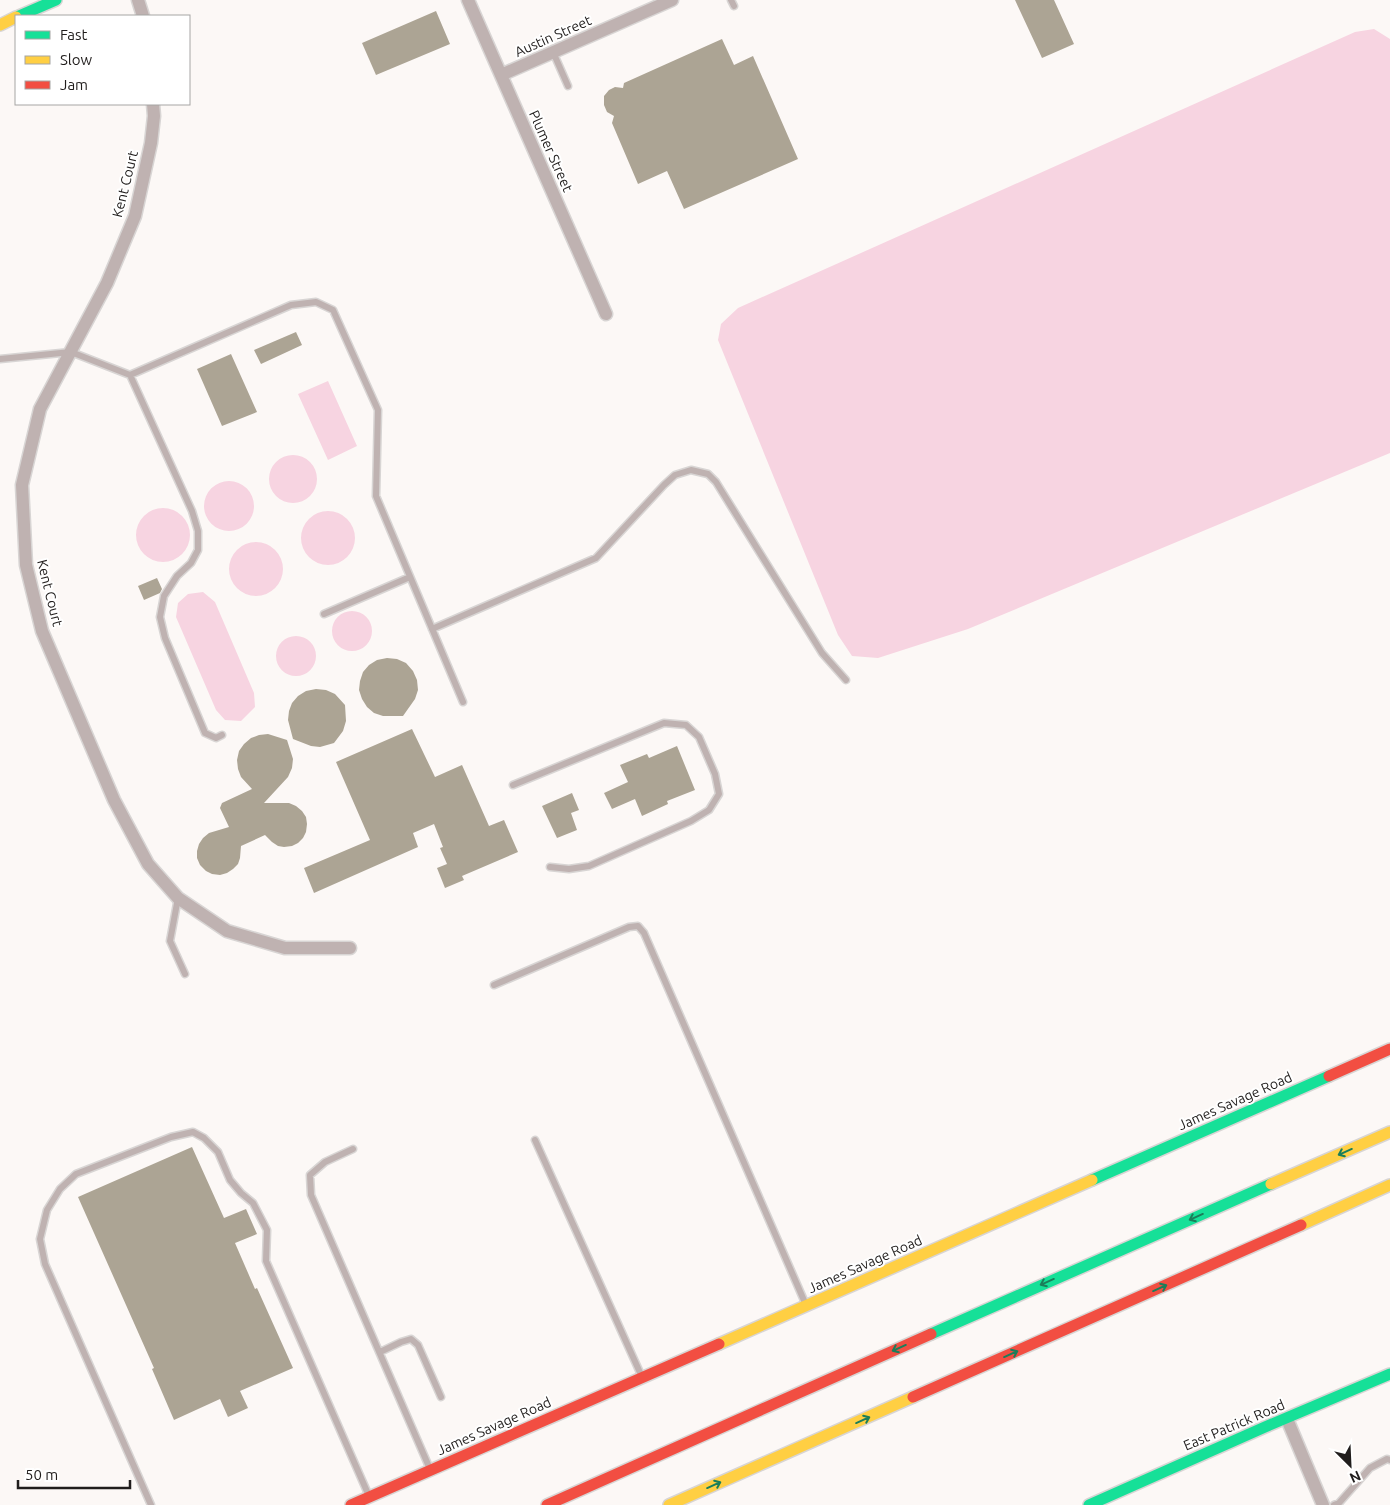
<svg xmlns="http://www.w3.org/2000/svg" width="1390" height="1505" font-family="Ubuntu,sans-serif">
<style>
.water{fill:#f7d4e1}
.building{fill:#aca494}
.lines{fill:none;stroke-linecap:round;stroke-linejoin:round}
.lane-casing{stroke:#d8d5d4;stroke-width:9}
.street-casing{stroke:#d8d5d4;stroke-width:15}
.fast-casing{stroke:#d8d5d4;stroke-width:14}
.slow-casing{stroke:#d8d5d4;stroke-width:14}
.jam-casing{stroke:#d8d5d4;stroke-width:14}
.lane{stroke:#bfb2b1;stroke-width:6}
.street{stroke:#bfb2b1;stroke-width:12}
.fast{stroke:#16e098;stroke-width:11}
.slow{stroke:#ffcf43;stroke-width:11}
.jam{stroke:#f24e42;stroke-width:11}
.oneway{stroke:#1b7e5a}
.labels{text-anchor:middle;stroke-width:4;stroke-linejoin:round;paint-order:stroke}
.street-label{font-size:14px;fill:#201d1c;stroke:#fff}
</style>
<rect width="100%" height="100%" fill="#fcf8f6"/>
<path class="water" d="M1374,29L1390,39V453L968,629L878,658L852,656L838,635L718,340L721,324L738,308L1355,32Z
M328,381L357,446L328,460L298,394Z
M269 479a24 24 0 1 1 48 0a24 24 0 1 1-48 0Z
M204 506a25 25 0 1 1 50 0a25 25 0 1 1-50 0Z
M136 535a27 27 0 1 1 54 0a27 27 0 1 1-54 0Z
M301 538a27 27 0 1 1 54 0a27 27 0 1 1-54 0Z
M229 569a27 27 0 1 1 54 0a27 27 0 1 1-54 0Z
M203,592L215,602L254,693L255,707L241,721L225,720L216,710L176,617L178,603L188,594Z
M332 631a20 20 0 1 1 40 0a20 20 0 1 1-40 0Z
M276 656a20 20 0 1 1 40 0a20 20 0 1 1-40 0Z"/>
<path class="building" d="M1015,0H1054L1074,44L1042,58Z
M436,11L450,44L376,75L362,43Z
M722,39L734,65L753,56L798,159L684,209L667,171L638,184L612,123L614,116L607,112L604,105V96L609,90L615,87L623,88L624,83Z
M296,332L302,345L261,364L254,350Z
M231,354L257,412L222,426L197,369Z
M157,578L162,589L160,593L144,600L138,586Z
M387,658L397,659L406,663L413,671L417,680L418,690L415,699L403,716H383L374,713L367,707L362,699L359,690L360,681L363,672L369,665L377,660Z
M316,689L326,690L335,694L345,705L346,721L343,731L334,743L320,747L311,746L293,739L288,720L289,711L292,703L298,696L306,691Z
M412,729L435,777L462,765L489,826L504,820L518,852L462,876L464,880L445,888L437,868L447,864L440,848L443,847L434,824L413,833L418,847L314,893L304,868L370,840L336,762Z
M268,734L287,740L293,759L292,768L288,777L264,803H289L296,806L302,811L306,817L307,824L306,832L303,838L298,843L292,846L284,847L278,846L272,842L265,835L241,846L240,858L238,864L233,869L227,873L220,875L212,874L206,871L200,865L197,858V851L199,844L203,838L209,833L229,827L220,808L222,803L252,789L241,777L238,769L237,760L239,751L244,744L251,738L259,735Z
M677,746L695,790L667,801L668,804L642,816L635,799L612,809L604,793L628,782L620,765L647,754L649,758Z
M572,793L579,810L571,813L577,830L557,838L542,806Z
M192,1147L224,1218L246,1209L257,1234L235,1243L255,1289L257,1288L293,1368L240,1391L248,1408L228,1417L220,1399L174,1420L152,1369L154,1368L78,1197Z"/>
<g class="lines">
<g class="lane-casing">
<path id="lane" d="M731,0L734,6
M553,52L568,86
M0,359L71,352L130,375L291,305L316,302L333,310L378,410L376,496L463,702
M130,375L192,511L198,531V550L191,563L177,576L164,596L160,617L165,638L205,733L216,738L222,735
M324,614L410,577
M432,629L596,558L664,485L675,475L691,470L708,474L716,482L822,653L846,680
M513,785L664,723L686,725L699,737L715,774L719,794L709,810L691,821L589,866L569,869L550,867
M178,898L170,941L185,974
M494,985L629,927L638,926L644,933L806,1305
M535,1140L642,1377
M353,1149L325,1162L310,1175L311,1195L430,1469
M380,1352L401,1342L411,1339L418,1345L441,1397
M151,1505L45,1264L40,1239L47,1210L60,1189L76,1174L171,1137L193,1132L204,1138L218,1152L230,1180L241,1193L253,1203L267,1230L266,1261L369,1496
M1334,1505L1339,1503L1370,1468L1387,1459L1390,1460"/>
</g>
<g class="street-casing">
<path id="street" d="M138,0L143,16
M468,0L606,314
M501,75L672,0
M153,104L154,116L151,143L135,216L107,283L40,409L22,485L26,565L42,631L114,800L148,864L178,898L227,931L285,948H350
M1287,1419L1323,1505"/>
</g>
<g class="fast-casing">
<path id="fast" d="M19,16L56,0
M1092,1180L1329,1076
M931,1334L1271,1184
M1089,1505L1265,1427L1390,1374"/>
</g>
<g class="slow-casing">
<path id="slow" d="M0,25L16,17
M1271,1184L1390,1132
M1301,1225L1390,1185
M719,1344L1092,1180
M669,1505L913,1397"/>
</g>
<g class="jam-casing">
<path id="jam" d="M1329,1076L1390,1049
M913,1397L1301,1225
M351,1505L719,1344
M547,1505L931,1334"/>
</g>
<use href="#lane" class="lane"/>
<use href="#street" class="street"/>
<use href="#fast" class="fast"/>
<use href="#slow" class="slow"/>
<use href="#jam" class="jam"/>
</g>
<defs><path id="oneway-shaft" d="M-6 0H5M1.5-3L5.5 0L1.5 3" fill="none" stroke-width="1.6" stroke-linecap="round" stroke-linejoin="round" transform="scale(1.25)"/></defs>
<g class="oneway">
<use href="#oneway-shaft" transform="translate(1345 1152) rotate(156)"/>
<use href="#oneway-shaft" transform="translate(1196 1217) rotate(156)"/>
<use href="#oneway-shaft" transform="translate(1047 1282) rotate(156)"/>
<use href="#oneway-shaft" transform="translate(1160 1288) rotate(-24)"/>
<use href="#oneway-shaft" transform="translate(899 1348) rotate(156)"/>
<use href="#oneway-shaft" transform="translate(1011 1354) rotate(-24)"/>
<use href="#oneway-shaft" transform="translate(863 1420) rotate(-24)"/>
<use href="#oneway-shaft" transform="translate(714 1485) rotate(-24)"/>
</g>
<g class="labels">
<g class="street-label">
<text transform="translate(553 36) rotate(-24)" y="5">Austin Street</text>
<text transform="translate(551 151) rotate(66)" y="5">Plumer Street</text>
<text transform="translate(125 184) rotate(-76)" y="5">Kent Court</text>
<text transform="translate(50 593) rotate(76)" y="5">Kent Court</text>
<text transform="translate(1235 1101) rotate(-24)" y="5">James Savage Road</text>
<text transform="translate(865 1264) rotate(-24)" y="5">James Savage Road</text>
<text transform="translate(1234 1425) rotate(-23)" y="5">East Patrick Road</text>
<text transform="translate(494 1426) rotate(-24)" y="5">James Savage Road</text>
</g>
</g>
<rect x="15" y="15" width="175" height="90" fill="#ffffff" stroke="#a6a5a4"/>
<rect x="25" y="31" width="25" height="8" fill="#16e098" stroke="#a6a5a4"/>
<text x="60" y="40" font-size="15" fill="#201d1c">Fast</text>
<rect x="25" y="56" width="25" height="8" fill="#ffcf43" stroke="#a6a5a4"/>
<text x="60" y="65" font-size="15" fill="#201d1c">Slow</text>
<rect x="25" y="81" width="25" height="8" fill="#f24e42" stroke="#a6a5a4"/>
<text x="60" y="90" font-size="15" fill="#201d1c">Jam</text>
<g transform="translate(1350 1465) rotate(156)" stroke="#ffffff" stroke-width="4" paint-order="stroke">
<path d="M0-4L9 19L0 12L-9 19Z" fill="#201d1c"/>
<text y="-8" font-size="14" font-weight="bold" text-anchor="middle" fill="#201d1c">N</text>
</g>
<path d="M18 1480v8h112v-8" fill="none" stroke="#201d1c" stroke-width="2.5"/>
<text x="25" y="1480" font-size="15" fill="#201d1c" stroke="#ffffff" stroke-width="4" paint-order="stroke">50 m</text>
</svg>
